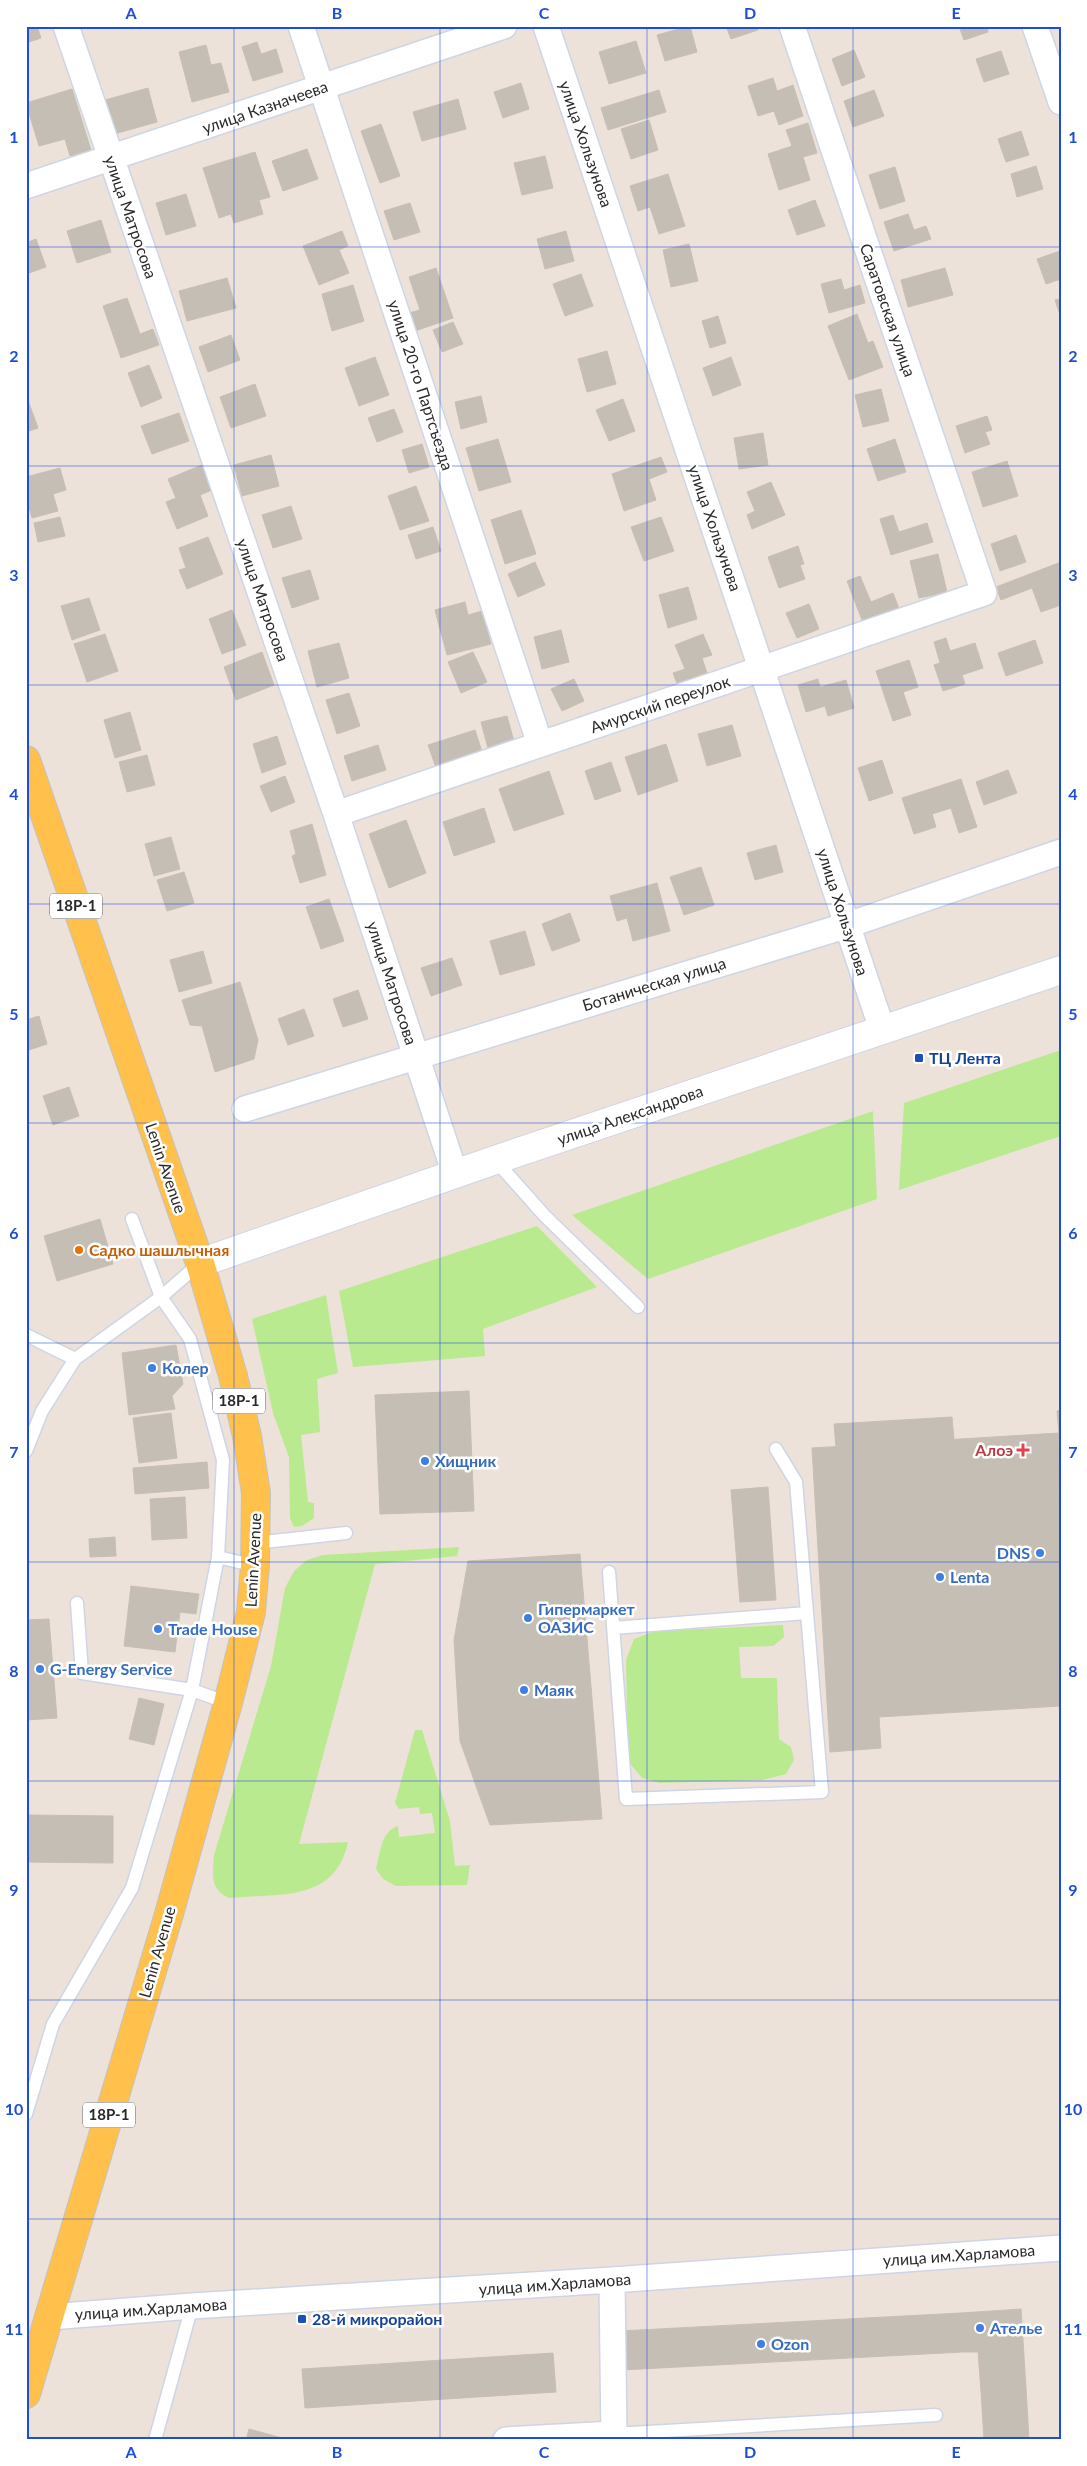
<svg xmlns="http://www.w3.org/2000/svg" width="1087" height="2466" font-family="Lato,sans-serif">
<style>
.green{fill:#b9ea8f}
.building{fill:#c4beb5;stroke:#c9beb3}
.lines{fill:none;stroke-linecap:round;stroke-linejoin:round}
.service-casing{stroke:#ced5e4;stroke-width:15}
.minor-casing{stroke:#ced5e4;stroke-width:28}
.secondary-casing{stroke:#ced5e4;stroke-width:30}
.primary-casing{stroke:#c3c3c3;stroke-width:30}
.service{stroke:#fff;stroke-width:12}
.minor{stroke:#fff;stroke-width:25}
.secondary{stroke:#fff;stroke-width:28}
.primary{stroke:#ffc04c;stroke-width:28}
.grid{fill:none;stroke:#1d4ed8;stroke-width:1;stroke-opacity:0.55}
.transit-dot{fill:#1a4fb4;stroke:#fff;stroke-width:2}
.food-dot{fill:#e8710a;stroke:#fff;stroke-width:2}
.shop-dot{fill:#3f7fe0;stroke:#fff;stroke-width:2}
.health-dot{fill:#e0444e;stroke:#fff;stroke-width:2}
.labels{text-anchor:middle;stroke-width:5;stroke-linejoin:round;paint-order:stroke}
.shield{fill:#fff;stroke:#696969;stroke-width:1}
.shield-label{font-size:15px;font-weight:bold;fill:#292929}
.street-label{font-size:16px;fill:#292929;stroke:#fff}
.transit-label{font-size:16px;font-weight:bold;fill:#164399;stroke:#fff;text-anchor:start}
.food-label{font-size:16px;font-weight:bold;fill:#c56008;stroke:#fff;text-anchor:start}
.shop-label{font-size:16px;font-weight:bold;fill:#366cbe;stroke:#fff;text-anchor:start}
.health-label{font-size:16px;font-weight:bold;fill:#be3a42;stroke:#fff;text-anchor:end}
.neatline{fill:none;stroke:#1d4ed8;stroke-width:2}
.grid-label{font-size:16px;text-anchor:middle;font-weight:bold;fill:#1d4ed8}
</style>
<rect width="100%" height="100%" fill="#ede2d9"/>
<path class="green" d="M1061,1050V1136L899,1190L904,1103Z
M873,1111L877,1199L648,1279L572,1215Z
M537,1226L597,1287L483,1329L485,1356L353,1367L339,1291Z
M326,1295L338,1373L317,1379L320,1432L301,1435L308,1502L314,1503V1518L302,1526L294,1527L290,1518L289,1457L273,1413L252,1319Z
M459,1547L457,1556L375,1564L299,1844L348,1842C335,1903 279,1893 229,1898C209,1889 213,1874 214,1855L271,1666L285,1588L294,1571L307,1560L323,1555Z
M783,1625L784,1637L773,1646L739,1647L741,1678H777L779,1739L791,1747L794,1760L786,1774L763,1780L660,1783L642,1778L628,1761L626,1660L634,1639L655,1631Z
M415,1730H422L450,1821L455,1866L470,1865L467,1885L396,1886L383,1879L376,1869C380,1854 381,1831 398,1826L399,1837L435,1833L432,1813L420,1814L419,1807L399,1809L395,1803Z"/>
<path class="building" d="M26,26H37L41,38L26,43Z
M690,26L697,52L665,61L657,35Z
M726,26H756L758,30L731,39Z
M959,26H987L988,32L964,40Z
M636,41L646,73L609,84L599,52Z
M257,42L261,54L276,49L283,72L253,81L242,47Z
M206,45L211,65L221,63L229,92L192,102L179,52Z
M854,50L865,77L842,86L832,59Z
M1001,51L1009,74L984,82L976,59Z
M773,78L777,91L793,85L803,116L779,125L774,111L758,116L748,86Z
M521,83L529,109L503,118L494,92Z
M148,88L157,122L114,134L105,100Z
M72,89L91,150L70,156L65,139L39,146L26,103Z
M659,90L666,112L608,130L601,108Z
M874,90L884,116L853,127L844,101Z
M458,99L466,129L422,141L413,112Z
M649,120L658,150L631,159L621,129Z
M808,123L817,153L803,157L810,180L779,190L768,154L792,146L786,130Z
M381,124L400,176L380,183L361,131Z
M1021,131L1029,155L1006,162L998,139Z
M307,149L318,179L283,191L272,161Z
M255,152L270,197L259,200L263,214L234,223L231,214L219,218L203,168Z
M545,156L553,188L522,195L514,163Z
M1036,166L1043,189L1017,197L1011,174Z
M895,167L905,201L880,209L869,175Z
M668,174L685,226L659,234L650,207L638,211L630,186Z
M186,194L196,226L166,235L156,203Z
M815,200L825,226L797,235L788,210Z
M410,203L420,232L394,240L384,211Z
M908,214L914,230L926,226L931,239L894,251L884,222Z
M101,220L111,252L77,263L67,231Z
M342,231L348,246L339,250L349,273L319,285L303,246Z
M566,231L574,261L545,269L537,239Z
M36,239L46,267L26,274V243Z
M689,244L698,281L671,287L663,250Z
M1060,251L1061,279L1046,284L1037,259Z
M436,268L453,318L415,331L409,313L420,310L409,277Z
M945,268L953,295L908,307L901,280Z
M581,274L593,306L565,316L553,284Z
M227,278L236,308L187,321L179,291Z
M841,279L844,290L860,285L865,303L829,313L821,284Z
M353,285L364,321L332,331L322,294Z
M127,298L140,334L153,329L159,345L121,358L103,306Z
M1061,299V318L1055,300Z
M857,314L868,343L873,341L883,367L849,380L828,326Z
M718,316L726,343L710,348L702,321Z
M453,322L463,344L442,352L433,330Z
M231,335L240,360L208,372L199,347Z
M607,351L616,384L587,392L578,359Z
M375,357L389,395L359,406L345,368Z
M731,357L741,385L713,396L703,368Z
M149,365L162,398L141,407L128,373Z
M255,384L266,416L231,428L220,397Z
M881,389L889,421L863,427L855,395Z
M26,395L38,428L26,432Z
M481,396L487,422L461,429L455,402Z
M623,399L635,431L609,441L596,410Z
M394,409L403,432L377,442L368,418Z
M179,413L189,441L152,454L141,426Z
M987,416L992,430L985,432L990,444L965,453L956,426Z
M763,433L768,465L739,469L734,438Z
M498,439L511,482L479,491L466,448Z
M895,439L906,472L878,481L867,449Z
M422,444L429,467L409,473L402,450Z
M271,455L279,486L242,496L234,465Z
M661,457L667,472L649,479L656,500L624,511L612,474Z
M1007,461L1018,496L983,507L972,472Z
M202,465L212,490L200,495L208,516L177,529L166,502L176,498L168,479Z
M60,468L66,490L53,494L58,511L32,518L26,496V477Z
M771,482L785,515L752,529L747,515L755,511L747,492Z
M416,486L429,521L400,530L388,496Z
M291,506L302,539L273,548L262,515Z
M521,510L536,554L505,564L491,520Z
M893,515L899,532L927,523L933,542L891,555L880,519Z
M60,517L65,536L38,542L34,523Z
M661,517L674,551L644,561L631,527Z
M433,527L441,551L416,559L408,535Z
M1016,535L1026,562L1000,571L991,544Z
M208,537L223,574L187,589L179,570L186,568L179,548Z
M798,546L804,564L800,565L805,579L779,588L768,557Z
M938,554L947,592L919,598L910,561Z
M535,562L545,585L518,597L508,574Z
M1061,562V605L1041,612L1032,588L1001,600L996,587Z
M310,570L319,599L292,608L282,578Z
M860,576L871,602L893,593L903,619L867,633L847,581Z
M688,587L697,619L668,628L659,595Z
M89,598L100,630L72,640L61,606Z
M465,602L468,615L482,611L491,644L447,655L435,610Z
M809,604L819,629L797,638L786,613Z
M232,610L246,645L222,654L209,619Z
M561,630L569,662L542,669L534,637Z
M105,634L118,671L87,682L74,644Z
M703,634L712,655L702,658L707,673L700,675L703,682L680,691L673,673L685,669L675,645Z
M946,638L950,651L975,643L983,668L962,675L965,684L943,691L934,665L940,663L934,642Z
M1035,640L1043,663L1006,676L998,653Z
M339,643L349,678L317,687L308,651Z
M262,652L274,685L236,700L224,667Z
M473,652L487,682L461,693L448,662Z
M909,660L918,687L903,692L911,715L893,721L876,671Z
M574,679L584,701L562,711L551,689Z
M818,679L820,687L846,680L854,708L828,716L825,706L806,712L798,685Z
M349,693L360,726L337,734L326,700Z
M130,712L141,750L115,758L104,720Z
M507,716L515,745L489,752L481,722Z
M732,725L741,756L707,766L698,734Z
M475,730L484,758L438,773L428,745Z
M277,736L286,764L262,773L253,744Z
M666,744L678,781L638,795L625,757Z
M378,745L386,770L352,781L344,756Z
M147,755L155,785L127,792L119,762Z
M882,760L893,793L869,801L858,768Z
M611,762L621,791L595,800L585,771Z
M1008,770L1017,793L984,805L976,782Z
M549,771L564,814L514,831L499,789Z
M285,776L295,802L271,812L260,786Z
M961,779L977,827L959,833L951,808L932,814L936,827L914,834L902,798Z
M484,808L495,842L454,856L443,822Z
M406,820L426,873L389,888L369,834Z
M312,824L326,875L300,883L292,856L296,854L290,831Z
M171,837L180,869L154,876L145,844Z
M776,845L783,872L755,880L747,853Z
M701,867L714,905L684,915L670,877Z
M184,872L194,903L167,911L157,880Z
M657,883L670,931L633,941L627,918L617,921L610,896Z
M329,899L344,941L321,949L306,907Z
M570,913L580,941L552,951L542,924Z
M525,931L535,965L500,975L490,941Z
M203,951L212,983L179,992L170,960Z
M452,958L462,985L431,996L421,968Z
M240,982L258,1040L254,1059L215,1072L202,1026L190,1025L182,1000Z
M358,990L368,1019L343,1027L333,999Z
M304,1009L314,1036L288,1045L278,1019Z
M39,1016L47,1044L26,1051V1020Z
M69,1087L79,1116L53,1125L43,1096Z
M100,1219L113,1264L57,1281L44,1236Z
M176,1345L183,1384L172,1396L175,1409L129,1415L122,1353Z
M469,1391L474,1511L380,1514L375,1395Z
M1061,1410V1433H1059L1057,1411Z
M171,1413L177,1458L139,1463L133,1418Z
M952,1417L954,1440L836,1447L834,1424Z
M1059,1433L1061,1706L879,1717L881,1748L830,1752L812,1448Z
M207,1462L209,1488L135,1494L133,1468Z
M768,1487L776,1600L740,1602L731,1490Z
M185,1497L187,1538L152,1540L150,1499Z
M115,1537L116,1556L90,1557L89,1539Z
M580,1554L602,1819L490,1825L460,1741L454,1640L468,1561Z
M131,1586L199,1594L196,1614L180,1612L175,1652L124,1646Z
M49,1619L57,1718L26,1720V1620Z
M139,1698L164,1704L154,1745L129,1739Z
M26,1815L113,1816V1863L26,1862Z
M1021,2309L1026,2388L981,2391L978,2352H963L961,2313Z
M961,2313L963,2352L622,2370L620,2331Z
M553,2353L556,2392L305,2408L302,2369Z
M1026,2388L1029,2440H984L981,2391Z
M249,2429L286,2439V2440H246Z"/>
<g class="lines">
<g class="service-casing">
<path id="service" d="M495,1160L544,1215L638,1307
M26,1335L75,1359
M26,1451L42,1411L75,1359L161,1297L200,1263
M255,1543L346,1533
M218,1557L255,1566
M609,1572L626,1799L822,1792L796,1482L776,1449
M77,1603L82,1673L192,1690L228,1703
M613,1628L807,1613
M26,2114L53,2024L132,1888L192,1690L218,1557L223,1460L190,1339L161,1297L132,1219
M614,2434L936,2415
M155,2440L192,2306"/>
</g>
<g class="minor-casing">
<path id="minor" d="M66,26L336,814L455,1174
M301,26L540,744
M546,26L882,1029
M1035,26L1061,102
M26,186L504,26
M336,814L984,593L792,26
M245,1109L848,925L1061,852
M612,2280L614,2440
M49,2317L192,2306L612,2280L1061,2248
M506,2440L614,2434"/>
</g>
<g class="secondary-casing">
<path id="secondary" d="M200,1263L495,1160L1061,970"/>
</g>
<g class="primary-casing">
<path id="primary" d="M26,760L200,1263L233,1376L247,1436L256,1493L255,1566L251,1612L228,1703L169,1914L26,2394"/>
</g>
<use href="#service" class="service"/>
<use href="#minor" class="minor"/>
<use href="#secondary" class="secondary"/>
<use href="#primary" class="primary"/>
</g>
<path class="grid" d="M234,26V2440M440,26V2440M647,26V2440M853,26V2440M26,247H1061M26,466H1061M26,685H1061M26,904H1061M26,1123H1061M26,1343H1061M26,1562H1061M26,1781H1061M26,2000H1061M26,2219H1061"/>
<g class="transit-dot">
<rect x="914" y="1053" width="10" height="10" rx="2.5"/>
<rect x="297" y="2314" width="10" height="10" rx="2.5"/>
</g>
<circle class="food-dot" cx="79" cy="1250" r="5"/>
<g class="shop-dot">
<circle cx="152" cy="1368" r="5"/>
<circle cx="425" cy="1461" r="5"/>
<circle cx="1040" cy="1553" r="5"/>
<circle cx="940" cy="1577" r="5"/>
<circle cx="528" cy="1618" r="5"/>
<circle cx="158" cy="1629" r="5"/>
<circle cx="40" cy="1669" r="5"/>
<circle cx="524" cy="1690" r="5"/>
<circle cx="980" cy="2328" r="5"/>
<circle cx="761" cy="2344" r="5"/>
</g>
<path class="health-dot" d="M1020.5 1442.5h5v5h5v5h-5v5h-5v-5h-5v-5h5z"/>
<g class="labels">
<g class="shield">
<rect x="50" y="893.5" width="52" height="25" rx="4"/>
<rect x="213" y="1388.5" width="52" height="25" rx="4"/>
<rect x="83" y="2102.5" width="52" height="25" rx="4"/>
</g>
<g class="shield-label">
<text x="76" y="911">18Р-1</text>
<text x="239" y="1406">18Р-1</text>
<text x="109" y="2120">18Р-1</text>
</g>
<g class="street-label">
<text transform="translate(265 107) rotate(-19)" y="6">улица Казначеева</text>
<text transform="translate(586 144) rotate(71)" y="6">улица Хользунова</text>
<text transform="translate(131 217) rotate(71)" y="6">улица Матросова</text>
<text transform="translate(888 310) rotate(71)" y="6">Саратовская улица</text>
<text transform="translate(421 385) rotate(72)" y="6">улица 20-го Партсъезда</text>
<text transform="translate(715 528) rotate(71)" y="6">улица Хользунова</text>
<text transform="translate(263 600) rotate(71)" y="6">улица Матросова</text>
<text transform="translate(660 704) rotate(-19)" y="6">Амурский переулок</text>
<text transform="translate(843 912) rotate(72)" y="6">улица Хользунова</text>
<text transform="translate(392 983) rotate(72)" y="6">улица Матросова</text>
<text transform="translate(654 984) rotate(-17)" y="6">Ботаническая улица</text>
<text transform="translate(630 1115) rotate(-19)" y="6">улица Александрова</text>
<text transform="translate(166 1168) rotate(71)" y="6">Lenin Avenue</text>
<text transform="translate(253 1560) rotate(-87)" y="6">Lenin Avenue</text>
<text transform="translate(157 1952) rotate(-74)" y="6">Lenin Avenue</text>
<text transform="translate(959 2255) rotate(-4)" y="6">улица им.Харламова</text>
<text transform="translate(555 2284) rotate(-4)" y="6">улица им.Харламова</text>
<text transform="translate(151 2309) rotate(-4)" y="6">улица им.Харламова</text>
</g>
<g class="transit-label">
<text x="929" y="1064">ТЦ Лента</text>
<text x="312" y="2325">28-й микрорайон</text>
</g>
<g class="food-label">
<text x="89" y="1256">Садко шашлычная</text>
</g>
<g class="shop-label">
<text x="162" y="1374">Колер</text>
<text x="435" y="1467">Хищник</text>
<text x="1030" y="1559" text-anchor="end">DNS</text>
<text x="950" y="1583">Lenta</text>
<text x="538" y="1615">Гипермаркет<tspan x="538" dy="18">ОАЗИС</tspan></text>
<text x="168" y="1635">Trade House</text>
<text x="50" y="1675">G-Energy Service</text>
<text x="534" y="1696">Маяк</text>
<text x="990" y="2334">Ателье</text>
<text x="771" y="2350">Ozon</text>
</g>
<g class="health-label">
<text x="1013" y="1456">Алоэ</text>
</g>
</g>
<rect width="1087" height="2466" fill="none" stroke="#ffffff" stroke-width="55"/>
<rect x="28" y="28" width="1032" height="2410" class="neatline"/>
<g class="grid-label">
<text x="131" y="19">A</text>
<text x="337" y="19">B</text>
<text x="544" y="19">C</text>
<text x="750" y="19">D</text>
<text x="956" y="19">E</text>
<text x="14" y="143">1</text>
<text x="1073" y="143">1</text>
<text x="14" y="362">2</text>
<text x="1073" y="362">2</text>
<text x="14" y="581">3</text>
<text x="1073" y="581">3</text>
<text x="14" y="800">4</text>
<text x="1073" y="800">4</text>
<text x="14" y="1020">5</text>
<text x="1073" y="1020">5</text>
<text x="14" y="1239">6</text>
<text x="1073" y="1239">6</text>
<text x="14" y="1458">7</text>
<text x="1073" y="1458">7</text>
<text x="14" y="1677">8</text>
<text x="1073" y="1677">8</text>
<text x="14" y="1896">9</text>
<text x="1073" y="1896">9</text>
<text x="14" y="2115">10</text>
<text x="1073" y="2115">10</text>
<text x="14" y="2335">11</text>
<text x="1073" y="2335">11</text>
<text x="131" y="2458">A</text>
<text x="337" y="2458">B</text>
<text x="544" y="2458">C</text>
<text x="750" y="2458">D</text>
<text x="956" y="2458">E</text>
</g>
</svg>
